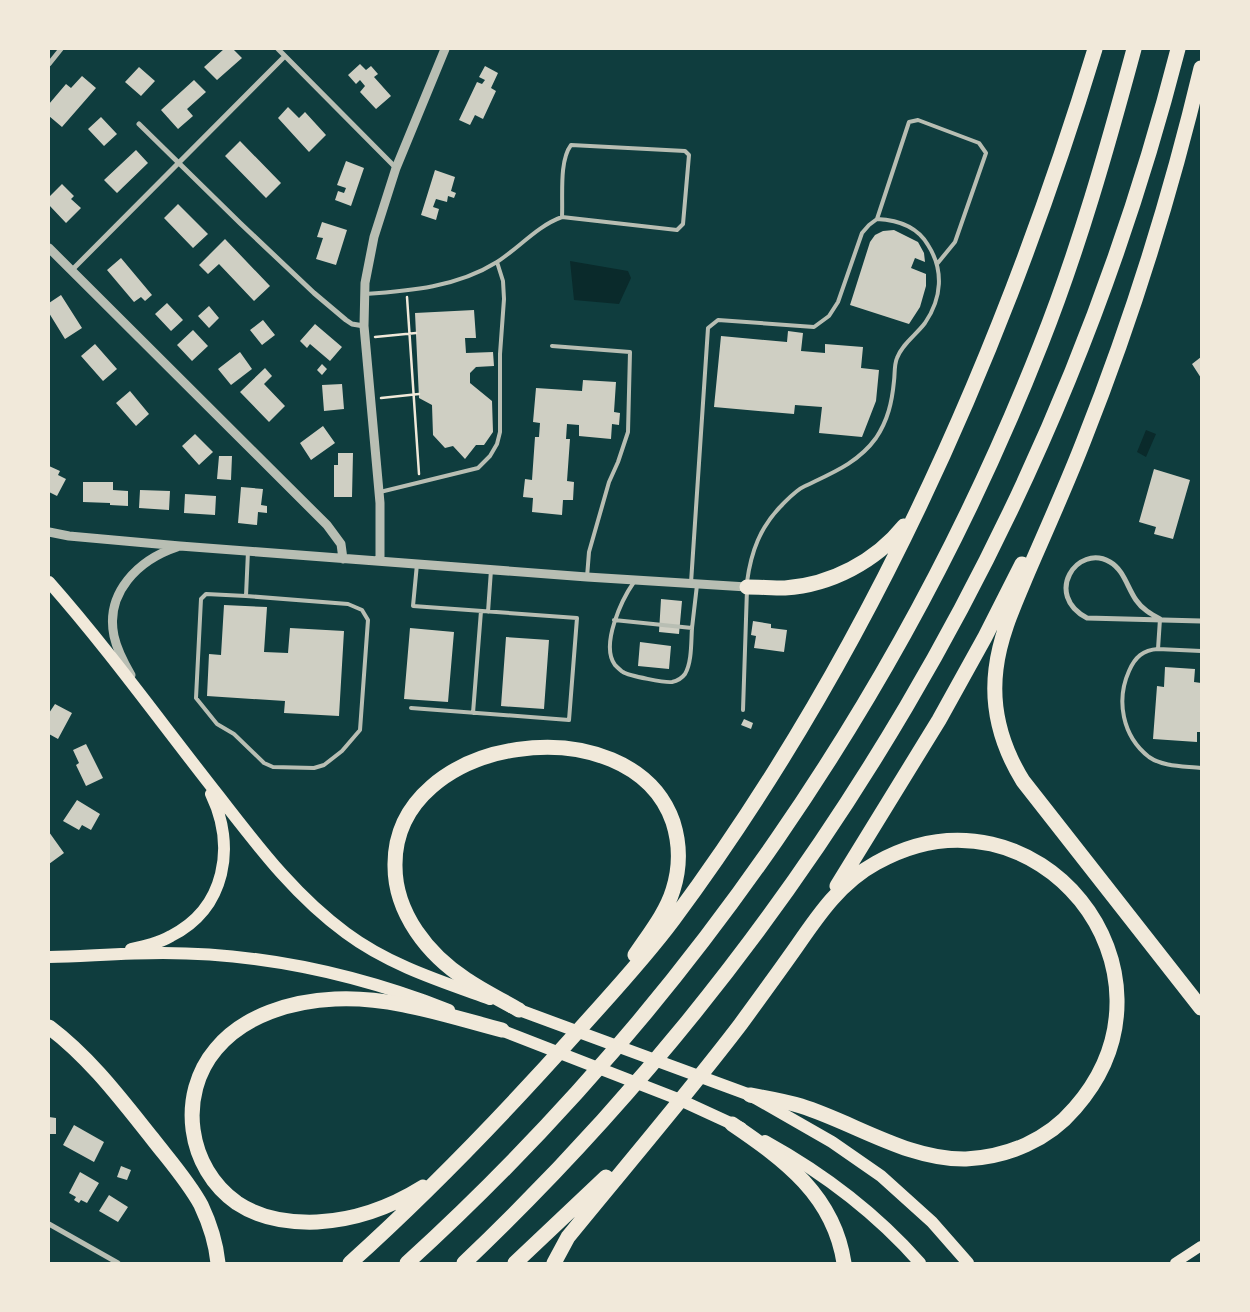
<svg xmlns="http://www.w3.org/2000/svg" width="1250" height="1312" font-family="'Times New Roman',serif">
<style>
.water{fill:#0a2a2b}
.building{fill:#cfcfc3}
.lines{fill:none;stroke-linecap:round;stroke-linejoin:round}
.path{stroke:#f1e9da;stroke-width:2.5}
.service{stroke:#b8beb3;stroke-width:4}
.minor{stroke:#b8beb3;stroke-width:5}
.tertiary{stroke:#b8beb3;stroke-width:9}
.secondary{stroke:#f1e9da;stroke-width:10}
.primary{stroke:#f1e9da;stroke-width:12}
.motorway{stroke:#f1e9da;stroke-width:15}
</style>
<rect width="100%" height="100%" fill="#0f3d3e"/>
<path class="water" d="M570,261L628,271L631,278L619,304L574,300Z
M1146,430L1156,434L1146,457L1137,452Z"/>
<path class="building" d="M224,49H233L242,58L217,80L204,67Z
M360,64L366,70L371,66L378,74L374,77L391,96L376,109L360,92L365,86L360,80L356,84L348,75Z
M485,66L498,73L491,88L496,91L483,119L475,115L470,125L459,120L477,82L482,84L485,80L479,77Z
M139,67L155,81L141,96L125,82Z
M82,76L96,88L62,127L49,116V104L66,84L71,88Z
M194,80L206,92L187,109L193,116L178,129L161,110Z
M288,107L299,118L305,112L326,135L309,152L278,118Z
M101,117L117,134L104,146L88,129Z
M240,141L281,183L266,198L225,156Z
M136,150L148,163L117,193L104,180Z
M346,161L364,168L351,206L335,200L338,191L344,193L346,188L337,185Z
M435,170L455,177L451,191L456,193L454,198L448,196L447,202L436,199L433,207L439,209L436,220L421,215Z
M62,184L74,196L71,199L81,208L66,223L49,205V197Z
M178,204L208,234L193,248L164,218Z
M322,222L347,230L336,265L316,259L323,238L317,237Z
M894,230L918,242L924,253L925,262L915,258L911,268L926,274V286L920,307L909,324L850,305L870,242L875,235L883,231Z
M225,239L270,286L254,301L219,264L208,274L199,265Z
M121,258L152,295L145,301L141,297L134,302L107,270Z
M61,295L82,328L65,339L49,313V303Z
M167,303L183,320L171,331L155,314Z
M209,306L219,318L209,328L198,316Z
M474,310L476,338H465L466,353L493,352L494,366L476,367L470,373V383L492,401L493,432L484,445H476L465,459L453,446L445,448L433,435L432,405L419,398L415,313Z
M263,320L275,335L262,345L250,330Z
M315,324L342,347L330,361L310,344L307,348L300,341Z
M193,330L208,346L192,361L177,345Z
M788,331L803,333L801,351L825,353V344L863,347L861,368L879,370L876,401L862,437L819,433L822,407L795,405L794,414L714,407L721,336L787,342Z
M95,344L117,369L103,381L81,356Z
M240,352L252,369L231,385L218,369Z
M1201,357V378L1192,364Z
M322,364L327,369L322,375L317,370Z
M265,368L272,376L264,384L285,406L269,422L240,392Z
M583,380L616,382L614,412L620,413L619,425L612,424L611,439L579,436V425L567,424L566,439H570L567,481L574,482L573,500H563L562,515L532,512L533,498L523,497L525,479L532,480L535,437H539L540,423L533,422L536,388L582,391Z
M342,384L344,409L324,411L322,385Z
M130,391L149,414L136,426L116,403Z
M323,426L335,443L311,460L300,443Z
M195,434L213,452L199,465L182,446Z
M338,453H353L352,497H334V465H338Z
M219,456H232L231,480L217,479Z
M49,466L60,471L58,475L66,479L57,496L49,492Z
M1154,469L1190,480L1173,539L1154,534L1156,527L1139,522Z
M83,482H113V490L128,491V506L110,505V503L83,502Z
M241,487L263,489L261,505L267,506V513L258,512L257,525L238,523Z
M140,490L170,491L169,510L139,508Z
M185,494L216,496L215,515L184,513Z
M661,599L682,601L679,634L659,632Z
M224,605L267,607L264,652L288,653L290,628L344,631L339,716L284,713L285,701L207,696L209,654L221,655Z
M753,621L771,624V628L787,630L784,652L754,648L756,636L751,635Z
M410,628L454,632L448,702L404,699Z
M506,637L549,640L544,709L501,706Z
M640,642L671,646L669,669L638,666Z
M1165,667L1195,669L1194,682L1201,683V732H1197V742L1153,739L1157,686L1164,687Z
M55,704L72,713L58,739L49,734V713Z
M744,719L753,723L751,729L741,725Z
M86,744L103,778L86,786L76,765L79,763L73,750Z
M77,800L100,814L91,830L82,825L79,830L63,821Z
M49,832L64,853L49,864Z
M49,1117L56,1118V1134H49Z
M74,1125L104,1142L94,1162L63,1145Z
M121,1166L131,1170L127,1180L117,1177Z
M80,1172L99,1183L87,1203L81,1200L79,1203L74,1200L76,1197L69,1193Z
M109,1195L128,1207L118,1222L99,1211Z"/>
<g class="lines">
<path class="path" d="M407,297L419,474
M375,337L416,333
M381,398L419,394"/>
<path class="service" d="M877,219L909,122L918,120L979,143L986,153L955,242L937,264
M365,294C410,291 457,287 497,262C519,248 537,226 562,217C563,196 559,161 571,145L685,151L689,155L683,224L677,230L562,217
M552,346L630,352L628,432L618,462L609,482L589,552L587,577
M380,492L478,468L490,456L497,444L500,432V354L504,299L503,281L497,262
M634,582C622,599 600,645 615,665C617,667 621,671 623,672C629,676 666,683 672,682C677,681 682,678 685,674C692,662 691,642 692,628
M691,583L708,328L718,320L814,327L829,316L838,302L862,233L869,225L877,219C898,220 917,226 928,245C944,270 942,298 925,323C916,335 902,344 897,358C894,365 895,374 894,381C892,402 888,420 876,438C858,463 832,473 805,486C796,490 789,498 782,505C760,527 751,552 747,582
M246,596L206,594L201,599L196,698L217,724L234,734L264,763L273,767L314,768L324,765L342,751L360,730L368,620L362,610L348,604L246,596L248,551
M488,612L491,570
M1160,619L1158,649C1143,650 1135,657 1129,671C1116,700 1122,736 1149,757C1163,767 1185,766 1201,768
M614,620L692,628L697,585
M1158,649L1201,651
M411,708L569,720L577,618L413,606L417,564
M743,710L747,589
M473,713L481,611"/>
<path class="minor" d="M278,49L396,168
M49,64L61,49
M139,124L240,223L314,293L346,320L352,324L364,326
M72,270L285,56
M1160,619C1151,614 1142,609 1136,600C1127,587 1124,570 1110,562C1077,543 1043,595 1087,618L1201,621
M49,1224L118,1263"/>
<path class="tertiary" d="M49,248L327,525L341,544L343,559
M49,532L69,536L180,546L587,577L747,587
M380,561V503L364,326L365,283L374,237L396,168L445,49
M131,675C124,663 117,650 114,636C105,593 138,560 177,547"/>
<path class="secondary" d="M1175,1263L1201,1246"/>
<path class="primary" d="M49,582C109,650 162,724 218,795C257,845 294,895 346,933C389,965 440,981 490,999
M131,949C145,946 159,943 171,936C226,908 236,846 211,794
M49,957C87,956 125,953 163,953C262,953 357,974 449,1010
M511,1007L750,1095L832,1142L881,1176L932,1222L968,1263
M493,1027L678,1099L741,1128
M765,1141C823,1173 876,1213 920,1263"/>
<path class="motorway" d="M1201,68C1171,194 1132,319 1084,440C1067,484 1047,528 1028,572C1015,603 1000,635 996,669C991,709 1002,747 1023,781L1201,1008
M747,587C759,587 772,588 785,588C831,585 876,561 904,526
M837,886L939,720L985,637L1022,564
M519,1010C502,1000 483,991 467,980C428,955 395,913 395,866C393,734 631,702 673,822C680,844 680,868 673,890C666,913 649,934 635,955
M49,1027C90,1058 120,1098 152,1138C169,1160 188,1181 201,1205C210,1224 216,1243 218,1263
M732,1124C785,1160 834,1196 844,1263
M423,1187C391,1207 355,1220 317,1222C289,1223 261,1219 237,1203C187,1168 177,1095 216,1049C244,1015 292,1001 335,999C391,996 448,1016 502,1030
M350,1263C431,1190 506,1112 579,1030C611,994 644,959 673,920C866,660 1001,357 1095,49
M407,1263C684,1011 904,693 1041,344C1079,248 1107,149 1134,49
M464,1263C811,933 1059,513 1178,49
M515,1263L606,1177
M554,1263L568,1237C625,1167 685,1097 740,1025C759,999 778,973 797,946C819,914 841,882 876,863C1036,773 1195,971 1075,1108C1048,1140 1008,1157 966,1159C908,1160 855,1123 801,1106C784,1101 767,1098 750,1095"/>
</g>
<rect width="1250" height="1312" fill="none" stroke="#f1e9da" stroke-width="100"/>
</svg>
